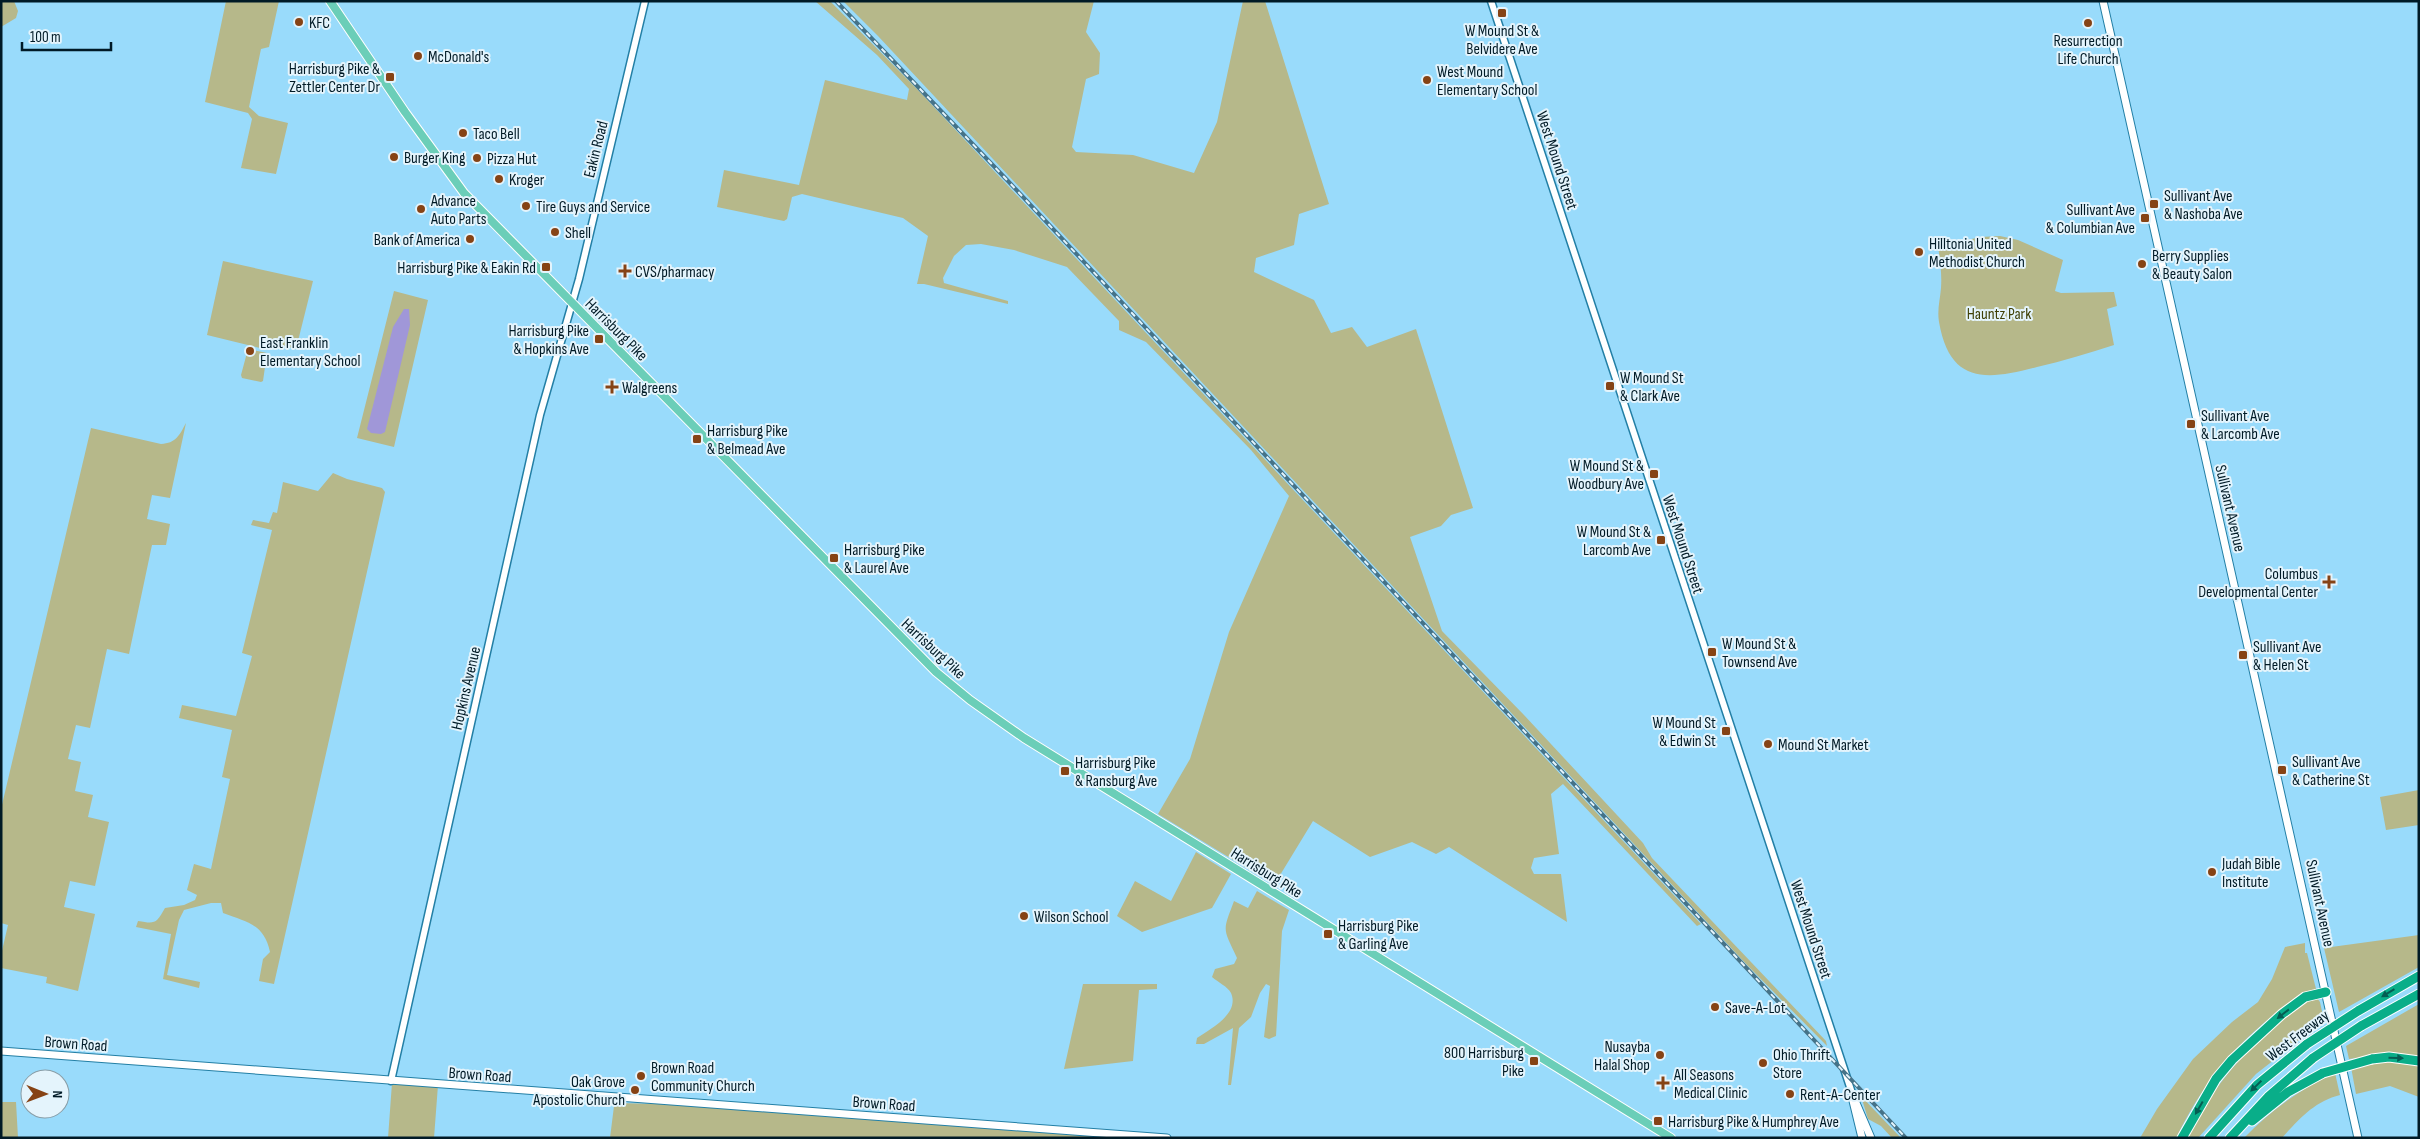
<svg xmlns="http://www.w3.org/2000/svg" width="2420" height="1139" font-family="'Sofia Sans Condensed',sans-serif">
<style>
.green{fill:#b6b88a}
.water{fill:#a097d8}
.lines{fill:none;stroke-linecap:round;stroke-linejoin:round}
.tertiary-casing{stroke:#237fa5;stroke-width:9}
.secondary-casing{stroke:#237fa5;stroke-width:9}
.primary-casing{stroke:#fff;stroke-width:10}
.motorway-casing{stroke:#fff;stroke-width:11}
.tertiary{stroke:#fff;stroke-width:6}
.secondary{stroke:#fff;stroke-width:7}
.primary{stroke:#6bceb8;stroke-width:8}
.motorway{stroke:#09ae89;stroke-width:9}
.rail-casing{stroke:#467388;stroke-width:4}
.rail{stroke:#e4f4fc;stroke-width:2;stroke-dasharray:5.5;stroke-linecap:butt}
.motorway-bridge-casing{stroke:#fff;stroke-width:11;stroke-linecap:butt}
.motorway-bridge{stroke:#09ae89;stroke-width:9}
.oneway{fill:#045d53}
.poi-dot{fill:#864315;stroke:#e4f4fc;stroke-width:2}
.labels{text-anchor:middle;stroke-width:4;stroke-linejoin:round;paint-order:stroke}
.poi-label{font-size:16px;fill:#001a26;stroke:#e4f4fc;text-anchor:start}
.street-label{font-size:16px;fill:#001a26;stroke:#e4f4fc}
.park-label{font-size:16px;fill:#3e3f04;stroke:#e4f4fc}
</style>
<rect width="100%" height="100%" fill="#99dbfb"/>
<path class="green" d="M1,1H14L18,11L16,18L1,27Z
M226,1H279L269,47L261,49L249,107L259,116L288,123L276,174L241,168L252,119L248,113L205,102Z
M815,1H830L919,91L1701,924L1697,926L1563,784L1551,794L1559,854L1534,858L1531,868L1534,874H1561L1567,922L1449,847L1436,854L1412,842L1370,857L1313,821L1274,885L1158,814L1190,759L1229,632L1289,496L1251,450L1146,342L1119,330V321L1067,267L1014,250L981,244L966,245L954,256L943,278L944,283L1008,301V304L924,284H917L928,236L903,218L802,194L792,197L787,219L784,221L717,207L724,170L799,185L825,80L907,100L909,89L877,55Z
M843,1H1094L1086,32L1100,53L1099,74L1086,79L1072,147L1076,152L1133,155L1194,173L1217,122L1243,1H1265L1329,204L1299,214L1294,245L1256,258L1254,272L1314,300L1331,333L1352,327L1367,347L1416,329L1473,508L1451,515L1441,526L1410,537L1442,631L1524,715L1643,843L1652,858L1826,1041L1827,1046L1747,965L878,36Z
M2000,236L2018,240L2063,260L2055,291L2061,293L2114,292L2117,306L2107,309L2114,345C2089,353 2063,361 2037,367C1987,380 1950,385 1939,322C1937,310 1940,300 1941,288C1942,274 1940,260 1938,246L1981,237Z
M223,261L313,281L296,349L263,341L260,348L207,335Z
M394,291L428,300L394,447L357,438Z
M248,349L267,353L263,381L261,382L242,378L241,375Z
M186,423L170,498L152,495L147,519L170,524L166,545H152L129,654L107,649L90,728L76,725L68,759L81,762L75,791L93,795L88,817L109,822L95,886L70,881L64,907L95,914L78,991L46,983L47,977L1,968V955L8,925L1,923V809L91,428L161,444C176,443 179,436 186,423Z
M333,473L347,479L382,488L385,492L274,984L259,981L263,959L270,952C264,924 247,922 223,913L221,903H211L184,910L179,920L167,975L200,982L199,988L163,979L171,934L136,927L138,921C155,924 156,924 165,908L184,905L195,900L197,895L187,890L194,864L211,869L230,779L222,777L232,730L179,718L182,705L236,716L252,656L242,653L272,530L251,525L253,520L269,523L273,512L277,513L283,482L318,491Z
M2419,790V825L2386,830L2380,797Z
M1196,852L1231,874L1212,908L1142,932L1117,916L1135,881L1171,901Z
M1257,891L1289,910L1282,931L1276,1036L1269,1039L1264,1037L1270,986L1266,984L1260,993L1251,1017L1239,1028L1231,1085H1228L1233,1028L1204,1044H1196L1197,1038C1210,1029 1240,1014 1231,993C1228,987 1218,982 1212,977L1215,969L1234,964L1237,958C1223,927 1222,933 1234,901L1248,908Z
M2419,935V967L2339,1012L2324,948Z
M2305,943V953H2307L2316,989C2299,996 2285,1006 2270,1018C2227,1053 2201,1088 2176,1138H2140L2157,1109L2193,1059L2232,1022L2258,1002L2272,979L2285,947Z
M1083,984H1157V989L1139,990L1133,1061L1064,1069Z
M2317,998L2320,1002L2324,1021L2256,1074L2198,1138H2185C2210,1094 2237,1057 2276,1025C2289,1013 2300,1003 2317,998Z
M2419,1004V1058L2397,1054L2349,1059L2346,1046Z
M2392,1061L2419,1066V1097L2390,1086L2356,1094L2351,1067Z
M2335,1073L2340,1095C2315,1101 2299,1119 2282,1138H2244C2271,1110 2300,1089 2335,1073Z
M392,1083L438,1085L434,1138H388Z
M1861,1096L1901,1138H1892L1881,1126L1868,1119Z
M1,1102H16L18,1138H1Z
M618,1103L659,1104L1114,1138H610L614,1106Z"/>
<path class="water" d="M404,309H409L410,325L385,432L381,434L371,433L367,429L393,327Z"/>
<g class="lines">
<g class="tertiary-casing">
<path id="tertiary" d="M1491,1L1853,1096
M391,1081L540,415L579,279L645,1"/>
</g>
<g class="secondary-casing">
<path id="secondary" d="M2103,1L2358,1138
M1,1051L1167,1138
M1853,1096L1871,1138
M1853,1101L1862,1138"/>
</g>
<g class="primary-casing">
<path id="primary" d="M330,1L405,112L464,193L936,672L970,700L1024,738L1671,1138"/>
</g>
<g class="motorway-casing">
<path id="motorway" d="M2358,1011L2419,976
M2361,1026L2419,994
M2372,1059L2389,1057L2419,1061
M2252,1121L2288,1092L2323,1073
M2182,1138L2216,1079L2232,1060L2282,1014L2305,997L2326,992
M2209,1138L2257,1085L2307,1044
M2230,1138L2268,1097L2313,1058"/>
</g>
<use href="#tertiary" class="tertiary"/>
<use href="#secondary" class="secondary"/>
<use href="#primary" class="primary"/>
<use href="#motorway" class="motorway"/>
<g class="rail-casing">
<path id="rail" d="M836,1L1008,181L1906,1138"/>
</g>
<use href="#rail" class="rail"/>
<g class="motorway-bridge-casing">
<path id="motorway-bridge" d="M2307,1044L2358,1011
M2313,1058L2361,1026
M2323,1073L2372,1059"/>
</g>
<use href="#motorway-bridge" class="motorway-bridge"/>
</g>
<defs><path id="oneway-solid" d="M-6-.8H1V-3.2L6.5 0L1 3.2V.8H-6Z" transform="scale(1.25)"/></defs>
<g class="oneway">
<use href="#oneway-solid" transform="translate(2388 993) rotate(149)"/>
<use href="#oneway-solid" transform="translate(2283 1014) rotate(142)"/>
<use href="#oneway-solid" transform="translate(2396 1058) rotate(2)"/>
<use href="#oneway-solid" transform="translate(2256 1086) rotate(136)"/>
<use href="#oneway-solid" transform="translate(2199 1108) rotate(120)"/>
</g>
<g class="poi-dot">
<rect x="1497" y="8" width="10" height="10" rx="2.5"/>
<circle cx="299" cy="22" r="5"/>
<circle cx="2088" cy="23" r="5"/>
<circle cx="418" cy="56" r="5"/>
<rect x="385" y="72" width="10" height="10" rx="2.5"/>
<circle cx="1427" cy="80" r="5"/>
<circle cx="463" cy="133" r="5"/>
<circle cx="394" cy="157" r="5"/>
<circle cx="477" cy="158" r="5"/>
<circle cx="499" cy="179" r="5"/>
<rect x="2149" y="199" width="10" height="10" rx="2.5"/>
<circle cx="526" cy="206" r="5"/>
<circle cx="421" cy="209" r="5"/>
<rect x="2140" y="213" width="10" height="10" rx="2.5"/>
<circle cx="555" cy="232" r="5"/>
<circle cx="470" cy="239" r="5"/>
<circle cx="1919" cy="252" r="5"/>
<circle cx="2142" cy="264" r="5"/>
<rect x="541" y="262" width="10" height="10" rx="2.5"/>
<path d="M622.5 263.5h5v5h5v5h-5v5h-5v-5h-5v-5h5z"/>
<rect x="594" y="334" width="10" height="10" rx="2.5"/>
<circle cx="250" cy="351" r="5"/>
<rect x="1605" y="381" width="10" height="10" rx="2.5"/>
<path d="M609.5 379.5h5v5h5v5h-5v5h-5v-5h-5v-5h5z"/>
<rect x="2186" y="419" width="10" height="10" rx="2.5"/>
<rect x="692" y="434" width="10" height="10" rx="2.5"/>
<rect x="1649" y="469" width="10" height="10" rx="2.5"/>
<rect x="1656" y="535" width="10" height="10" rx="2.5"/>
<rect x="829" y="553" width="10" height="10" rx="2.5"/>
<path d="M2326.5 574.5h5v5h5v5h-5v5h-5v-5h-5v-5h5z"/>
<rect x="1707" y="647" width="10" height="10" rx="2.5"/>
<rect x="2238" y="650" width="10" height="10" rx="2.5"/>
<rect x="1721" y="726" width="10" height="10" rx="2.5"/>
<circle cx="1768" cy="744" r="5"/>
<rect x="2277" y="765" width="10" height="10" rx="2.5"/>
<rect x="1060" y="766" width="10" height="10" rx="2.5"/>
<circle cx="2212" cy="872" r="5"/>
<circle cx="1024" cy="916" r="5"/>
<rect x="1323" y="929" width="10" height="10" rx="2.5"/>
<circle cx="1715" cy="1007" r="5"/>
<circle cx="1660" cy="1055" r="5"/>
<rect x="1529" y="1056" width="10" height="10" rx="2.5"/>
<circle cx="1763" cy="1063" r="5"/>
<circle cx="641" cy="1076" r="5"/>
<path d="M1660.5 1075.5h5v5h5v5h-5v5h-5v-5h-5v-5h5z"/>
<circle cx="635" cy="1090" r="5"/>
<circle cx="1790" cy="1094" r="5"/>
<rect x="1653" y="1116" width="10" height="10" rx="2.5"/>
</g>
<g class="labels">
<g class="poi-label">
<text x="309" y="28">KFC</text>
<text x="1502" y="36" text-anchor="middle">W Mound St &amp;<tspan x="1502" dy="18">Belvidere Ave</tspan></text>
<text x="2088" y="46" text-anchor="middle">Resurrection<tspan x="2088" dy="18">Life Church</tspan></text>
<text x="428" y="62">McDonald's</text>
<text x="380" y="74" text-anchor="end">Harrisburg Pike &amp;<tspan x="380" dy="18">Zettler Center Dr</tspan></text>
<text x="1437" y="77">West Mound<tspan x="1437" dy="18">Elementary School</tspan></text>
<text x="473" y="139">Taco Bell</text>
<text x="404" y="163">Burger King</text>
<text x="487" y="164">Pizza Hut</text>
<text x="509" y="185">Kroger</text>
<text x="2164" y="201">Sullivant Ave<tspan x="2164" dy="18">&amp; Nashoba Ave</tspan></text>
<text x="431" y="206">Advance<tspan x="431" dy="18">Auto Parts</tspan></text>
<text x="536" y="212">Tire Guys and Service</text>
<text x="2135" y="215" text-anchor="end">Sullivant Ave<tspan x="2135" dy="18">&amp; Columbian Ave</tspan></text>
<text x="565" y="238">Shell</text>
<text x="460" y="245" text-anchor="end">Bank of America</text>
<text x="1929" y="249">Hilltonia United<tspan x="1929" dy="18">Methodist Church</tspan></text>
<text x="2152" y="261">Berry Supplies<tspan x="2152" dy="18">&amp; Beauty Salon</tspan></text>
<text x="536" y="273" text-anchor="end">Harrisburg Pike &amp; Eakin Rd</text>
<text x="635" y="277">CVS/pharmacy</text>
<text x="589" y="336" text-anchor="end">Harrisburg Pike<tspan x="589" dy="18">&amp; Hopkins Ave</tspan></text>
<text x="260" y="348">East Franklin<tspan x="260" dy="18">Elementary School</tspan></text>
<text x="1620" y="383">W Mound St<tspan x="1620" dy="18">&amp; Clark Ave</tspan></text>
<text x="622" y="393">Walgreens</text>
<text x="2201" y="421">Sullivant Ave<tspan x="2201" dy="18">&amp; Larcomb Ave</tspan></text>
<text x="707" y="436">Harrisburg Pike<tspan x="707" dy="18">&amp; Belmead Ave</tspan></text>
<text x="1644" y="471" text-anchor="end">W Mound St &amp;<tspan x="1644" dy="18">Woodbury Ave</tspan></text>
<text x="1651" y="537" text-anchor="end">W Mound St &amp;<tspan x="1651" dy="18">Larcomb Ave</tspan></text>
<text x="844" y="555">Harrisburg Pike<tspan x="844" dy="18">&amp; Laurel Ave</tspan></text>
<text x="2318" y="579" text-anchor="end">Columbus<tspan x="2318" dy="18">Developmental Center</tspan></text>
<text x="1722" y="649">W Mound St &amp;<tspan x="1722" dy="18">Townsend Ave</tspan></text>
<text x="2253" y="652">Sullivant Ave<tspan x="2253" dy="18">&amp; Helen St</tspan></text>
<text x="1716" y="728" text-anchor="end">W Mound St<tspan x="1716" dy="18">&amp; Edwin St</tspan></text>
<text x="1778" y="750">Mound St Market</text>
<text x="2292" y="767">Sullivant Ave<tspan x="2292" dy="18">&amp; Catherine St</tspan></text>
<text x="1075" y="768">Harrisburg Pike<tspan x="1075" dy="18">&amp; Ransburg Ave</tspan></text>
<text x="2222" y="869">Judah Bible<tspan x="2222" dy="18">Institute</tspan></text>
<text x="1034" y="922">Wilson School</text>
<text x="1338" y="931">Harrisburg Pike<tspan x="1338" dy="18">&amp; Garling Ave</tspan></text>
<text x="1725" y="1013">Save-A-Lot</text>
<text x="1650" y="1052" text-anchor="end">Nusayba<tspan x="1650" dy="18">Halal Shop</tspan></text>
<text x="1524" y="1058" text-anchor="end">800 Harrisburg<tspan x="1524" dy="18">Pike</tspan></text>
<text x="1773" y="1060">Ohio Thrift<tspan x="1773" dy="18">Store</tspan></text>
<text x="651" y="1073">Brown Road<tspan x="651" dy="18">Community Church</tspan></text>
<text x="1674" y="1080">All Seasons<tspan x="1674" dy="18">Medical Clinic</tspan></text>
<text x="625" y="1087" text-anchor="end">Oak Grove<tspan x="625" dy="18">Apostolic Church</tspan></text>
<text x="1800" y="1100">Rent-A-Center</text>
<text x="1668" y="1127">Harrisburg Pike &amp; Humphrey Ave</text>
</g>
<g class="street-label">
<text transform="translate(595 149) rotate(-76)" y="6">Eakin Road</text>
<text transform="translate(1558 160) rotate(72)" y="6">West Mound Street</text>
<text transform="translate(617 329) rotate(45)" y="6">Harrisburg Pike</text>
<text transform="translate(2231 508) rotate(77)" y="6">Sullivant Avenue</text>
<text transform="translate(1684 544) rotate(72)" y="6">West Mound Street</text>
<text transform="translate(934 648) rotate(43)" y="6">Harrisburg Pike</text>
<text transform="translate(465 688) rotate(-77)" y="6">Hopkins Avenue</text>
<text transform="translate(1267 872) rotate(32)" y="6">Harrisburg Pike</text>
<text transform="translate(2321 903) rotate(78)" y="6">Sullivant Avenue</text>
<text transform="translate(1812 929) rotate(72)" y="6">West Mound Street</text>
<text transform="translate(2297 1035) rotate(-37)" y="6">West Freeway</text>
<text transform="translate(76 1043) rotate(4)" y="6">Brown Road</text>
<text transform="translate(480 1074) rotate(4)" y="6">Brown Road</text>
<text transform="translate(884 1103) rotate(4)" y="6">Brown Road</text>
</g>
<g class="park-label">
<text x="1999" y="319">Hauntz Park</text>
</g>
</g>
<rect width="2420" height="1139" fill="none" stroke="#001a26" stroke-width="5"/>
<g transform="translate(45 1094) rotate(91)"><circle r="24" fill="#e4f4fc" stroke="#899da6"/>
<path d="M0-4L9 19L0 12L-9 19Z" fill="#864315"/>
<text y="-8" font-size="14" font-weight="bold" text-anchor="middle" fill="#001a26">N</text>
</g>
<path d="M22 42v8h89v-8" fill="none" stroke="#001a26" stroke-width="2.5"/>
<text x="30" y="42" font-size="15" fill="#001a26" stroke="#e4f4fc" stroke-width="4" paint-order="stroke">100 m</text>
</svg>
